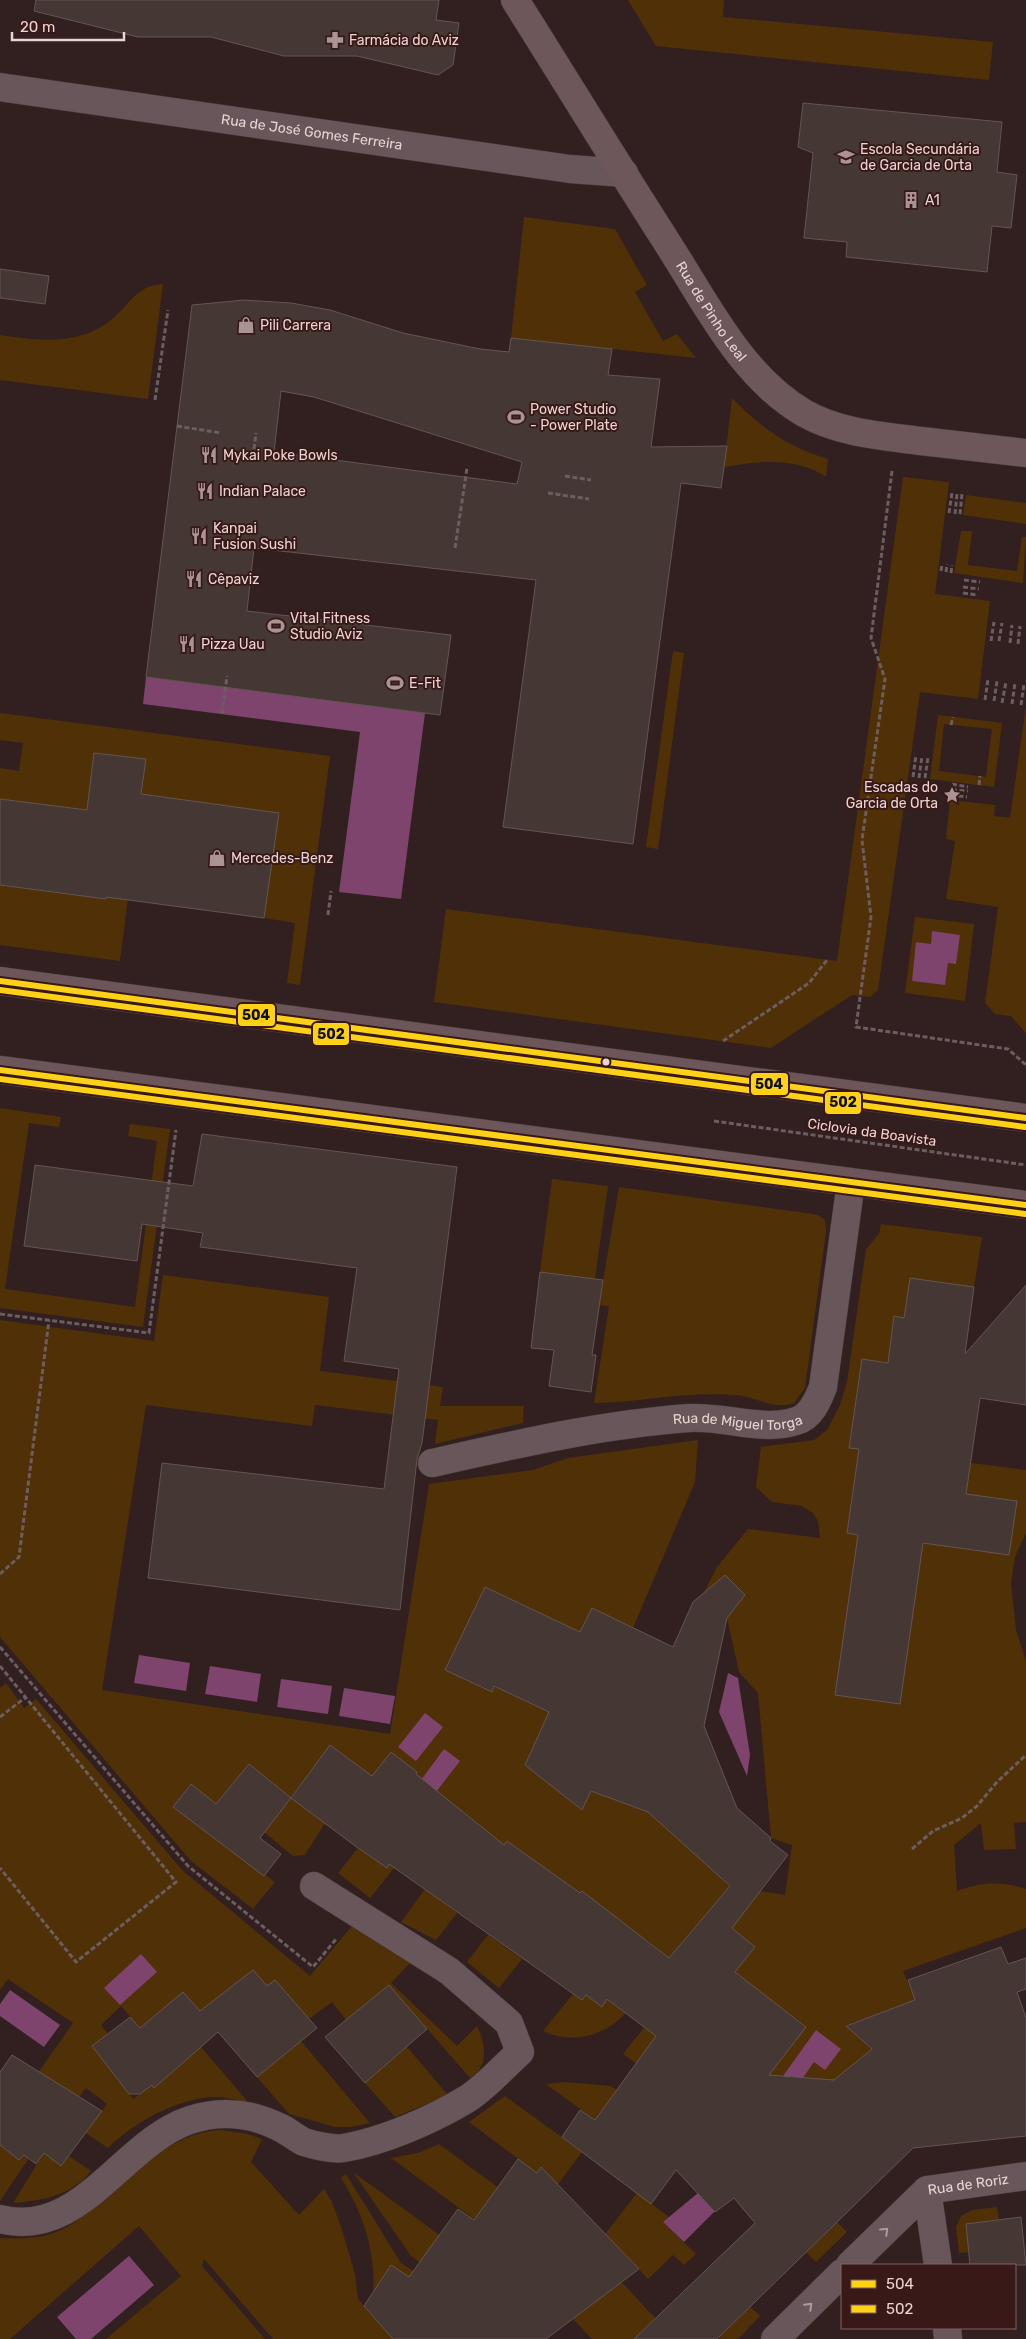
<svg xmlns="http://www.w3.org/2000/svg" width="1026" height="2339" font-family="Rubik,sans-serif">
<style>
.green{fill:#503007;fill-rule:evenodd}
.water{fill:#7e446d}
.building{fill:#453734;stroke:#645552;fill-rule:evenodd}
.lines{fill:none;stroke-linecap:round;stroke-linejoin:round}
.street-casing{stroke:#493b3a;stroke-width:29}
.secondary-casing{stroke:#493b3a;stroke-width:29}
.primary-casing{stroke:#493b3a;stroke-width:29}
.path{stroke:#6c5d60;stroke-width:3;stroke-dasharray:5 2.5;stroke-linecap:butt}
.street{stroke:#68565a;stroke-width:28}
.secondary{stroke:#6d575b;stroke-width:28}
.primary{stroke:#6c565a;stroke-width:28}
.bus-1-casing{stroke:#381918;stroke-width:10}
.bus-2-casing{stroke:#381918;stroke-width:10}
.bus-1{stroke:#fcd116;stroke-width:6}
.bus-2{stroke:#fcd116;stroke-width:6}
.oneway{stroke:#af9b9b}
.bus-dot{fill:#e9d3d1;stroke:#381918;stroke-width:2}
.labels{text-anchor:middle;stroke-width:4;stroke-linejoin:round;paint-order:stroke}
.poi-label{font-size:14px;fill:#e9d3d1;stroke:#381918;text-anchor:start}
.street-label{font-size:14px;fill:#e9d3d1;stroke:#381918}
.line-badge{stroke:#381918;stroke-width:2}
.pale-badge-label{font-size:14px;text-anchor:middle;font-weight:bold;fill:#111}
</style>
<rect width="100%" height="100%" fill="#31201f"/>
<path class="green" d="M628,0H724L723,17L993,42L989,80L656,46Z
M524,217L615,229L647,285L635,292L663,341L677,334L696,358L511,338Z
M163,284L148,399L0,380V335C38,341 79,346 111,320C130,305 136,285 163,284Z
M732,398C760,427 789,448 828,459L826,477C797,457 757,461 724,467Z
M903,477L949,482L935,594L990,601L978,699L920,692L878,990L870,997L852,995L771,1048L434,1002L446,909L837,961Z
M966,495L1026,503V524L963,515Z
M961,531H972L968,565L1017,571L1022,537H1026L1023,583L954,573Z
M673,651L684,653L658,849L646,847Z
M1026,706V1033L1011,1016L995,1014L985,1003L998,907L946,899L955,841L946,839L950,800L995,805L994,816L1010,818Z
M0,713L330,756L300,985L287,983L295,923L264,918L278,813L170,798L141,800L146,759L95,753L90,785L98,811L0,799V768L19,771L23,743L0,740Z
M938,715L1002,723L994,787L930,779ZM944,724L992,729L986,777L939,771Z
M137,828L120,961L0,945V885L106,899L114,839Z
M915,917L974,924L965,1001L905,993Z
M0,1108L61,1117L59,1127L29,1123L5,1289L135,1307L157,1141L128,1136L130,1124L170,1129L143,1327L0,1308Z
M552,1179L608,1186L595,1279L540,1272Z
M619,1187L806,1213L818,1215L825,1220L826,1232L805,1388L794,1403C773,1411 756,1396 735,1395C688,1391 641,1402 594,1403L609,1306L599,1305Z
M881,1224L982,1237L974,1287L910,1278L904,1318L894,1317L888,1363L862,1359L849,1447L1026,1470V1533L1015,1557L1011,1583L1016,1630L1026,1661V1822L1014,1823L1016,1849L984,1850L981,1823L954,1845L957,1891C981,1882 1001,1881 1026,1889V1928L903,1971L915,2000L846,2025L871,2049L834,2081L768,2076L806,2026L764,1995L673,2090L623,2054L651,2019L734,1973L755,1947L709,1910L669,1958L647,1940L628,1964L606,1910L582,1891L563,1915L540,1865L507,1841L491,1863L461,1842L476,1822L453,1804L399,1796L417,1772L391,1752L372,1776L330,1745L291,1797L325,1823L305,1855L293,1856L264,1832L291,1798L249,1764L216,1804L190,1784L173,1807L275,1882L253,1909L191,1861L0,1637V1320L154,1341L163,1275L329,1297L320,1371L443,1387L440,1406H524L523,1423L435,1444L438,1420L315,1405L312,1426L146,1405L102,1690L390,1734L429,1484L533,1470L568,1458L698,1440L695,1482L633,1628L592,1608L576,1640L532,1609L485,1587L445,1670L491,1692L494,1686L549,1712L525,1765L582,1809L593,1786L615,1800L648,1812L720,1877L748,1907L760,1891L785,1895L792,1845L771,1838L758,1693L739,1672L727,1618L703,1594L717,1567L748,1529L820,1538L818,1521L813,1513L802,1506L772,1502L756,1487L761,1447L814,1440L828,1429L840,1405L847,1382L866,1249L879,1234Z
M6,1683L24,1708L36,1699L182,1870L310,1976L352,1926L410,1963L391,1983L457,2046L477,2026C486,2044 489,2067 470,2078L389,1985L346,2020L332,2002L309,2019L275,1980L236,2011H200L140,2028L121,2006L101,2025L108,2034L92,2046L133,2099L152,2085L154,2088L201,2047L248,2102C233,2099 217,2095 202,2098C168,2104 132,2124 108,2148L86,2133L107,2104L86,2088L64,2115L26,2090L73,2023L8,1979L0,1990V1688Z
M358,1848L387,1868L390,1864L395,1867L370,1898L338,1873Z
M425,1889L457,1913L436,1940L401,1922Z
M488,1935L522,1959L499,1988L467,1962Z
M573,1994L582,2000L586,1995L602,2007L607,1999L626,2013C605,2036 571,2045 543,2031Z
M301,2041L370,2123L351,2127H335L289,2114L257,2077Z
M407,2047L448,2095L395,2117L365,2083Z
M565,2082L611,2086L639,2106L617,2136L546,2084Z
M505,2096L582,2152L556,2187L469,2122Z
M221,2130L248,2134L262,2139L251,2162L299,2215L324,2189L332,2202L342,2230L355,2274L358,2299L393,2339H273L204,2259L202,2266L265,2339H106L181,2276L139,2226L10,2339H0V2238C21,2239 41,2239 61,2230C71,2226 81,2218 89,2211C131,2179 165,2133 221,2130Z
M439,2144L519,2203L496,2235L391,2158L418,2153Z
M0,2145L19,2160L24,2155L29,2158L0,2201Z
M44,2153L61,2166L69,2156L91,2171C73,2195 41,2201 13,2203Z
M353,2172L452,2244L433,2272L411,2256Z
M346,2174L401,2263L426,2279L373,2293C376,2252 363,2213 341,2178Z
M637,2193L669,2217L663,2222L696,2254L684,2265L673,2255L648,2279L624,2253L605,2268L588,2256Z
M997,2207L999,2220L966,2225L969,2252L959,2253L956,2227L961,2216L972,2210Z
M837,2222L847,2232L816,2262L806,2252Z
M617,2277L656,2319L634,2339H592L573,2319Z
M750,2307L760,2316L738,2339H721L719,2337Z"/>
<path class="water" d="M146,677L425,713L401,899L339,892L360,732L143,704Z
M932,931L960,935L956,964L948,963L945,985L912,981L916,942L931,944Z
M139,1655L190,1663L186,1691L134,1683Z
M210,1666L261,1674L257,1702L205,1694Z
M728,1673L738,1678L750,1755L747,1776L719,1712Z
M281,1679L332,1686L328,1714L277,1707Z
M344,1688L395,1696L390,1724L339,1716Z
M425,1713L443,1727L416,1761L398,1747Z
M444,1749L460,1761L433,1796L418,1784Z
M141,1954L157,1972L120,2005L104,1988Z
M10,1990L60,2025L44,2047L0,2016V2004Z
M816,2030L841,2049L825,2070L814,2062L797,2086L783,2076Z
M698,2193L715,2211L684,2242L663,2222Z
M129,2256L154,2285L91,2339H76L57,2317Z"/>
<path class="building" d="M36,0H439L436,20L459,23L453,65L438,75L357,56H284L211,37H138L34,11Z
M803,103L1002,122L997,172L1017,175L1011,228L992,226L987,272L846,257L847,242L804,238L813,153L798,147Z
M0,269L49,276L45,304L0,298Z
M244,300L291,303L330,310L403,333L480,349L509,352L511,338L612,349L608,375L660,379L651,447L727,446L721,488L681,483L633,844L503,827L536,580L254,548L247,611L451,635L440,715L146,677L192,305ZM281,391L314,397L522,462L517,484L274,452Z
M94,753L146,759L141,794L279,813L264,918L106,897V899L0,885V799L87,810Z
M202,1134L457,1167L422,1443L417,1459L400,1610L148,1578L162,1463L384,1489L399,1369L344,1361L357,1268L200,1247L203,1233L142,1224L137,1261L24,1246L35,1165L193,1186Z
M540,1272L603,1280L592,1355H596L591,1392L549,1386L554,1350L531,1348Z
M910,1278L974,1287L965,1354L1026,1285V1405L980,1398L966,1494L1017,1501L1009,1555L923,1543L900,1704L835,1695L858,1535L847,1533L859,1449L849,1448L862,1359L888,1363L894,1316L904,1318Z
M725,1575L745,1595L727,1618L704,1726L737,1808L771,1838L770,1841L788,1855L732,1928L755,1947L735,1972L806,2027L769,2075L834,2080L872,2049L846,2026L915,2000L908,1980L1001,1947L1008,1964L1026,1958V1989L1017,1992L1026,2018V2136L913,2148L717,2339H634L755,2223L734,2198L715,2212L676,2170L651,2204L562,2137L580,2110L595,2120L656,2036L607,1999L602,2007L586,1995L582,2000L389,1864L387,1868L358,1848L291,1798L330,1745L372,1776L391,1752L417,1772L416,1774L504,1845L507,1841L580,1893L582,1891L669,1958L730,1886L648,1812L591,1791L582,1810L525,1765L549,1712L494,1686L492,1692L445,1670L485,1587L580,1632L592,1608L673,1647L693,1602Z
M249,1764L291,1798L260,1838L281,1854L264,1876L173,1807L191,1784L216,1804Z
M253,1970L267,1986L275,1980L317,2028L257,2077L218,2032L154,2088L152,2085L140,2094H129L92,2046L130,2017L140,2028L183,1992L200,2011Z
M389,1985L427,2029L365,2083L325,2037Z
M12,2055L102,2111L61,2166L44,2153L36,2164L24,2155L19,2160L0,2145V2072Z
M518,2159L537,2173L541,2167L639,2269L546,2339H393L364,2306L391,2265L409,2277L458,2209L474,2220Z
M1021,2217L1026,2265H970L966,2224Z"/>
<g class="lines">
<g class="street-casing">
<g id="street">
<path id="s1" d="M0,87L570,169L624,173"/>
<path id="s2" d="M432,1463C517,1444 603,1424 690,1418C725,1416 763,1432 796,1421C811,1417 818,1400 823,1387L851,1182"/>
<path d="M927,2190L938,2265"/>
<path d="M0,2219C80,2240 123,2142 190,2120C221,2110 252,2113 281,2128C289,2132 296,2138 304,2142C313,2145 334,2150 344,2148C384,2141 432,2120 467,2099C485,2088 504,2066 520,2052L509,2023L449,1971L314,1886"/>
<path id="s3" d="M850,2265L927,2190L1026,2176"/>
<path d="M947,2328L948,2339"/>
<path d="M775,2339L842,2273"/>
</g>
</g>
<g class="secondary-casing">
<g id="secondary">
<path id="s4" d="M515,0C566,81 616,163 668,244C706,303 741,376 804,413C839,433 882,436 921,441C956,445 991,449 1026,453"/>
</g>
</g>
<g class="primary-casing">
<path id="primary" d="M0,981L1026,1118
M0,1070L1026,1205"/>
</g>
<path class="path" d="M155,400L168,310
M177,426L221,433
M254,449L256,433
M892,471L871,638L885,679L862,840L871,917L856,1027L1008,1049L1026,1065
M565,476L591,480
M548,493L589,499
M949,513L952,493
M955,514L957,494
M960,514L962,494
M455,548L467,468
M941,571L942,564
M946,572L947,564
M951,573L952,565
M964,580L980,582
M963,587L979,589
M963,593L978,595
M991,641L994,622
M999,641L1002,623
M1010,643L1012,625
M1018,644L1020,626
M985,700L988,679
M994,701L997,681
M1002,703L1006,682
M1012,704L1015,683
M1021,705L1024,684
M222,714L227,676
M951,725L953,717
M913,777L916,755
M919,778L922,756
M925,778L928,757
M952,784L968,787
M979,785L980,776
M952,790L968,791
M951,795L967,797
M328,915L331,891
M723,1041L809,983L827,960
M714,1121L1026,1165
M0,1314L149,1333L176,1130
M0,1574L19,1557L49,1320
M0,1647L188,1866L313,1967L337,1938
M0,1666L176,1882L76,1962L0,1868
M0,1717L26,1697
M912,1849L933,1831L962,1818L977,1806L997,1782L1026,1755"/>
<use href="#street" class="street"/>
<use href="#secondary" class="secondary"/>
<use href="#primary" class="primary"/>
<g class="bus-1-casing">
<path id="bus-1" d="M0,981L1026,1118
M0,1070L1026,1205"/>
</g>
<g class="bus-2-casing">
<path id="bus-2" d="M0,990L1025,1127
M0,1079L1025,1214"/>
</g>
<use href="#bus-1" class="bus-1"/>
<use href="#bus-2" class="bus-2"/>
</g>
<defs><path id="oneway-chevron" d="M-2-3.5L2.5 0L-2 3.5" fill="none" stroke-width="1.6" stroke-linecap="round" stroke-linejoin="round" transform="scale(1.25)"/></defs>
<g class="oneway">
<use href="#oneway-chevron" transform="translate(885 2231) rotate(-44)"/>
<use href="#oneway-chevron" transform="translate(809 2306) rotate(-45)"/>
</g>
<defs>
<g id="pharmacy-bare" transform="scale(1.35)"><path d="M-2-6h4v4h4v4h-4v4h-4v-4h-4v-4h4Z" fill="#a99493" stroke="#381918" stroke-width="2.5" paint-order="stroke"/></g>
<g id="school-bare" transform="scale(1.35)"><path d="M0-5L7-2L0 1L-7-2ZM-4 1L0 2.5L4 1V4Q0 6-4 4Z" fill="#a99493" stroke="#381918" stroke-width="2.5" paint-order="stroke"/></g>
<g id="building-bare" transform="scale(1.35)"><path d="M-4-6H4V6H1V3H-1V6H-4ZM-2.5-4.3h1.7v1.8h-1.7ZM.8-4.3h1.7v1.8H.8ZM-2.5-1h1.7V.8h-1.7ZM.8-1h1.7V.8H.8Z" fill="#a99493" stroke="#381918" stroke-width="2.5" paint-order="stroke"/></g>
<g id="shop-bare" transform="scale(1.35)"><path d="M-5-2.5h2.3a2.7 3.5 0 0 1 5.4 0H5L5.5 6h-11ZM-1.5-2.5h3a1.5 2.3 0 0 0-3 0Z" fill="#a99493" stroke="#381918" stroke-width="2.5" paint-order="stroke"/></g>
<g id="stadium-bare" transform="scale(1.35)"><path d="M0-5a6.5 5 0 1 0 0 10a6.5 5 0 1 0 0-10ZM-3.5-1.8h7v3.6h-7Z" fill="#a99493" stroke="#381918" stroke-width="2.5" paint-order="stroke"/></g>
<g id="restaurant-bare" transform="scale(1.35)"><path d="M-5-6h1v4h1v-4h1v4h1v-4h1v5L-1.5 .5V6h-2V.5L-5-1ZM5-6V6H3V1.5H1.5Q1.5-4 5-6Z" fill="#a99493" stroke="#381918" stroke-width="2.5" paint-order="stroke"/></g>
<g id="sight-bare" transform="scale(1.35)"><path d="M0-6L1.8-2.2L6-1.7L2.9 1.2L3.7 5.4L0 3.3L-3.7 5.4L-2.9 1.2L-6-1.7L-1.8-2.2Z" fill="#a99493" stroke="#381918" stroke-width="2.5" paint-order="stroke"/></g>
</defs>
<g fill-rule="evenodd">
<use href="#pharmacy-bare" x="335" y="40"/>
<use href="#school-bare" x="846" y="157"/>
<use href="#building-bare" x="911" y="200"/>
<use href="#shop-bare" x="246" y="325"/>
<use href="#stadium-bare" x="516" y="417"/>
<use href="#restaurant-bare" x="209" y="455"/>
<use href="#restaurant-bare" x="205" y="491"/>
<use href="#restaurant-bare" x="199" y="536"/>
<use href="#restaurant-bare" x="194" y="579"/>
<use href="#stadium-bare" x="276" y="626"/>
<use href="#restaurant-bare" x="187" y="644"/>
<use href="#stadium-bare" x="395" y="683"/>
<use href="#sight-bare" x="952" y="795"/>
<use href="#shop-bare" x="217" y="858"/>
</g>
<circle class="bus-dot" cx="606" cy="1062" r="4.5"/>
<g class="labels">
<g class="poi-label">
<text x="349" y="45">Farmácia do Aviz</text>
<text x="860" y="154">Escola Secundária<tspan x="860" dy="16">de Garcia de Orta</tspan></text>
<text x="925" y="205">A1</text>
<text x="260" y="330">Pili Carrera</text>
<text x="530" y="414">Power Studio<tspan x="530" dy="16">- Power Plate</tspan></text>
<text x="223" y="460">Mykai Poke Bowls</text>
<text x="219" y="496">Indian Palace</text>
<text x="213" y="533">Kanpai<tspan x="213" dy="16">Fusion Sushi</tspan></text>
<text x="208" y="584">Cêpaviz</text>
<text x="290" y="623">Vital Fitness<tspan x="290" dy="16">Studio Aviz</tspan></text>
<text x="201" y="649">Pizza Uau</text>
<text x="409" y="688">E-Fit</text>
<text x="938" y="792" text-anchor="end">Escadas do<tspan x="938" dy="16">Garcia de Orta</tspan></text>
<text x="231" y="863">Mercedes-Benz</text>
</g>
<g class="street-label">
<text dy="5" stroke="none"><textPath href="#s1" startOffset="315">Rua de José Gomes Ferreira</textPath></text>
<text dy="5" stroke="none"><textPath href="#s4" startOffset="368">Rua de Pinho Leal</textPath></text>
<text transform="translate(872 1132) rotate(8)" y="5">Ciclovia da Boavista</text>
<text dy="5" stroke="none"><textPath href="#s2" startOffset="310">Rua de Miguel Torga</textPath></text>
<text dy="5" stroke="none"><textPath href="#s3" startOffset="149">Rua de Roriz</textPath></text>
</g>
</g>
<g class="line-badge">
<rect x="237" y="1003" width="39" height="24" rx="5" fill="#fcd116"/>
<rect x="312" y="1022" width="38" height="24" rx="5" fill="#fcd116"/>
<rect x="750" y="1072" width="39" height="24" rx="5" fill="#fcd116"/>
<rect x="824" y="1091" width="38" height="24" rx="5" fill="#fcd116"/>
</g>
<g class="pale-badge-label">
<text x="256" y="1020">504</text>
<text x="331" y="1039">502</text>
<text x="769" y="1089">504</text>
<text x="843" y="1107">502</text>
</g>
<rect x="841" y="2264" width="175" height="65" fill="#381918" stroke="#7f6362"/>
<rect x="851" y="2280" width="25" height="8" fill="#fcd116" stroke="#7f6362"/>
<text x="886" y="2289" font-size="15" fill="#e9d3d1">504</text>
<rect x="851" y="2305" width="25" height="8" fill="#fcd116" stroke="#7f6362"/>
<text x="886" y="2314" font-size="15" fill="#e9d3d1">502</text>
<path d="M12 32v8h112v-8" fill="none" stroke="#e9d3d1" stroke-width="2.5"/>
<text x="20" y="32" font-size="15" fill="#e9d3d1" stroke="#381918" stroke-width="4" paint-order="stroke">20 m</text>
</svg>
